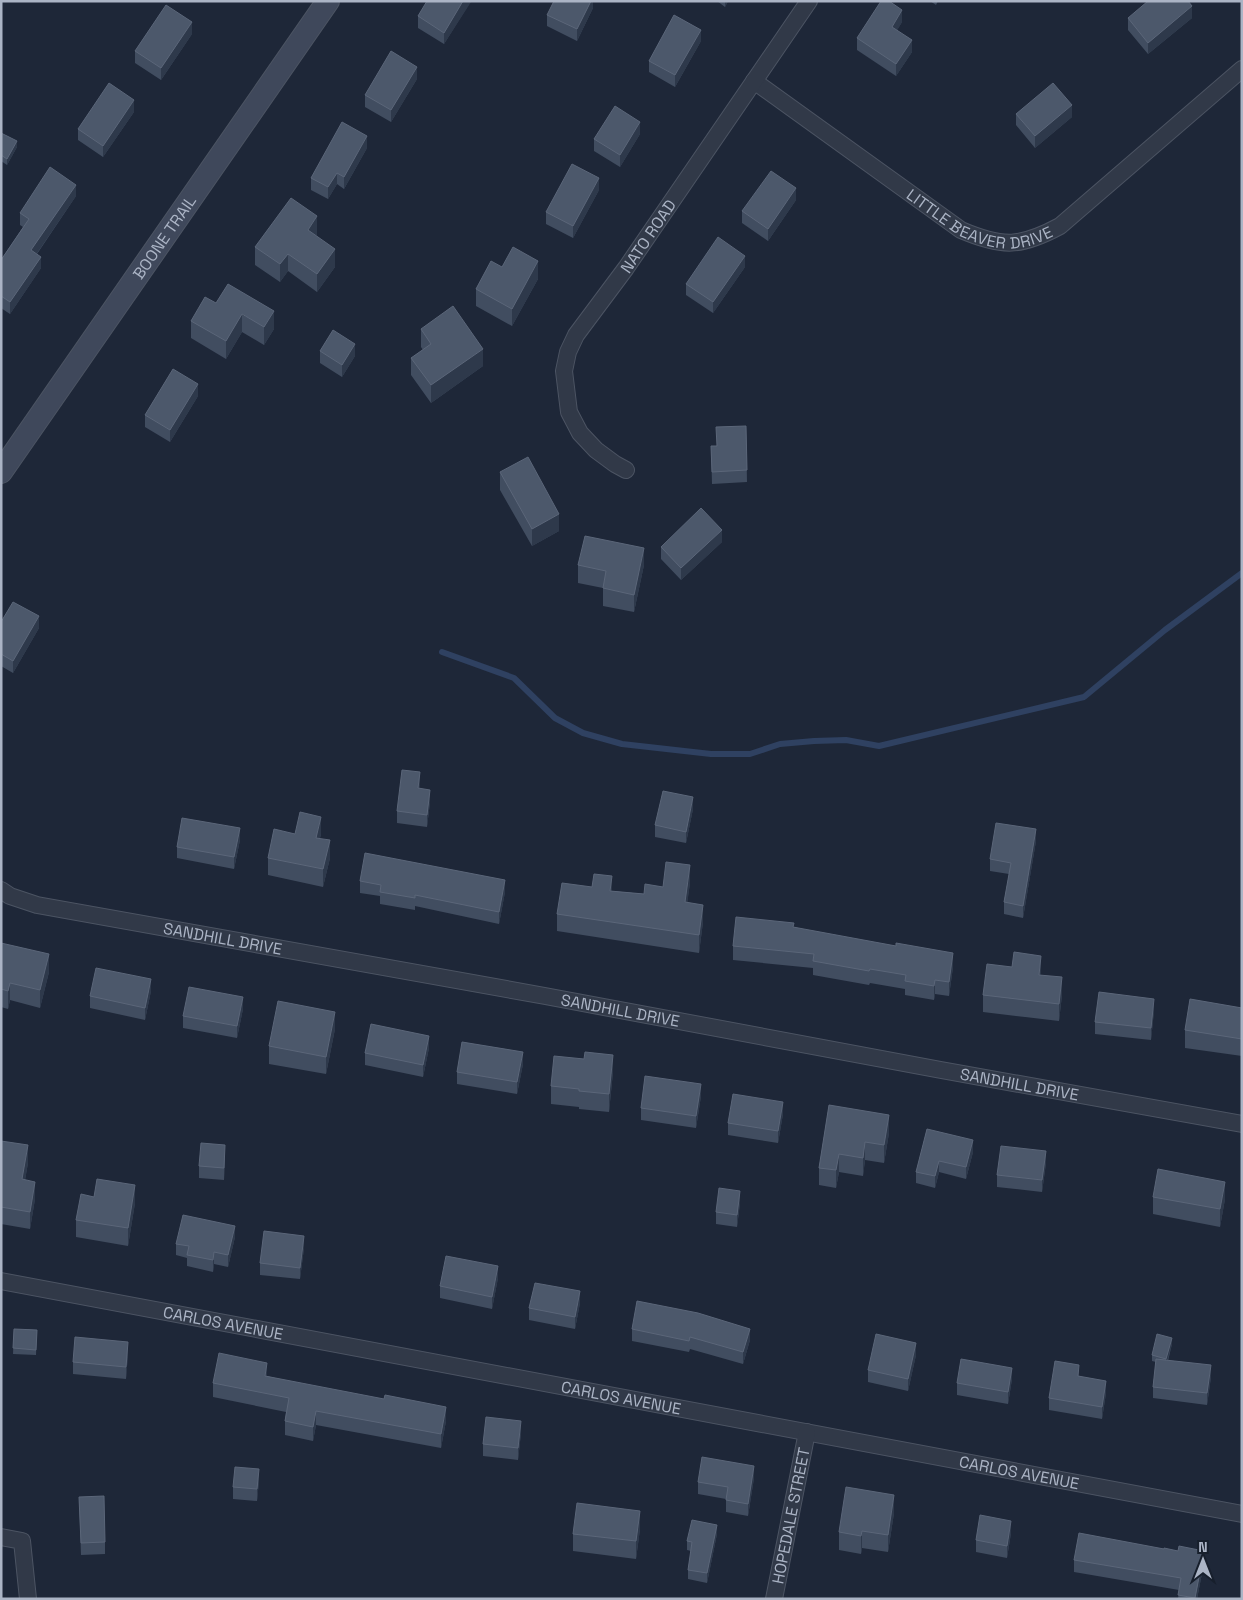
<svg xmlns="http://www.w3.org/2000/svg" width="1243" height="1600" font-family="'Space Grotesk',sans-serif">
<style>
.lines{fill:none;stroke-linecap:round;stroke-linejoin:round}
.stream{stroke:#2f4161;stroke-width:6}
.street-casing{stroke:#4c5463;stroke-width:18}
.secondary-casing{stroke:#4c5463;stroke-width:24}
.street{stroke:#313948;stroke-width:16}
.secondary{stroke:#3f485b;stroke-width:22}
.wall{fill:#414d60}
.shaded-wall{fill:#2e394b}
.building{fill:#4c586b;stroke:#5b6679}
.labels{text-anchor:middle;stroke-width:4;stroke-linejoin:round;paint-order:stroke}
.street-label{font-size:16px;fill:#abb4c5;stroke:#171f2c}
</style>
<rect width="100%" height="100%" fill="#1e2738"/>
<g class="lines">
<path class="stream" d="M442,652L514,678L555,718L583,733L622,744L711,754H750L780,744L814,741L846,740L879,746L1084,697L1165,630L1242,573"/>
<g class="street-casing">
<g id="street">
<path id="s1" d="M754,81L961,230C1003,248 1021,247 1060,226L1242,69"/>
<path id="s2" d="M626,470L615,464L596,450L580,433L569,412L564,371L568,352L576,335L626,268L809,1"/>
<path id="s3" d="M1,890L10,896L37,905L545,996L941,1070L1242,1124"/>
<path id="s4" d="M1,1281L1242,1514"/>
<path d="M1,1537L22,1541L28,1599"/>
<path id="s5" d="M774,1599L807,1432"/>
</g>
</g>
<g class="secondary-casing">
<g id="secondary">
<path id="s6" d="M1,472L328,1"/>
</g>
</g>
<use href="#street" class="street"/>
<use href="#secondary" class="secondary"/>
</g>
<path class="wall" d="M471,1L444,44L418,28V16Z
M593,1V8L577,41L547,26V15Z
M717,1H728L725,7Z
M930,1H938L936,5Z
M1128,18H1192L1148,54L1128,30Z
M902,22L897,30L912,52L896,76L857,50V38Z
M192,34L161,80L135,63V51Z
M701,41L675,87L649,72V61Z
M417,79L391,122L365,107V95Z
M134,112L103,157L78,140V129Z
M1016,114L1072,117L1035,148L1016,125Z
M1,133L17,147L7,165L1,161Z
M640,134L620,167L594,151V139Z
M367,148L344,189L337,184L328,199L311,190V178Z
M599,190L573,238L546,224V212Z
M76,196L37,254L41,268L10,314L1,308V260L23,227L20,225V213Z
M796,200L768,241L742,223V211Z
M317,234L316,236L335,267L317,292L288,271L280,282L255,265V247Z
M502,267L538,279L512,326L476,306V289Z
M745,267L713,313L686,295V284Z
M216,303L274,329L264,345L242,332L226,359L191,338V321Z
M421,329L483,366L431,403L411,375V358L423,350L421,347Z
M320,351L355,356L342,377L320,363Z
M198,396L170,442L145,427V415Z
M746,426L747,482L712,484L711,446H716Z
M500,472L559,531L532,546L500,490Z
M722,542L681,580L661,559V547Z
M578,565H644L634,612L603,606V588L578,583Z
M1,622L39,628L13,673L1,666Z
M420,784L419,788L430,802L427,827L397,823V811Z
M693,809L686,843L655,837V825Z
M295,834H321L320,838L330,858L323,887L268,875V858Z
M240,840L234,869L177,858V847Z
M1036,841L1023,918L1004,914V902L1009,874L990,871V859Z
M360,881L505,892L499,924L415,906V910L380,904V896L360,893Z
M690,883L687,903L703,922L699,953L557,931V914L612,891L644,894L663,887Z
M794,927L953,967L949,996L935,994L934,1000L905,995V989L870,983L869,985L813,975V968L733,960V946Z
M1,943L49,972L40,1008L10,1000L8,1009L1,1007Z
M1041,975L1062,995L1059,1021L983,1012V995Z
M151,991L145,1020L90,1008V996Z
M1242,1008V1056L1185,1048V1030Z
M243,1009L237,1038L183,1028V1016Z
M1154,1011L1151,1040L1095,1034V1022Z
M335,1029L326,1074L269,1064V1046Z
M429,1048L423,1077L365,1065V1053Z
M523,1064L517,1094L457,1084V1072Z
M613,1072L609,1112L579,1109V1107L551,1104V1086Z
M701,1096L696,1128L641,1120V1108Z
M829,1105L889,1133L884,1163L865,1160L863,1176L839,1172L836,1188L819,1185V1168Z
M783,1114L778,1143L728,1135V1123Z
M927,1129L973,1152L966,1179L939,1172L935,1188L916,1183V1172Z
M1,1141L28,1163L25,1180L35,1199L30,1229L1,1224Z
M225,1157L224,1180L199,1178V1166Z
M1046,1163L1042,1192L997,1187V1175Z
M1153,1197L1225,1199L1220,1227L1153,1214Z
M135,1203L128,1246L76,1237V1220Z
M740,1203L737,1227L716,1224V1212Z
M235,1237L228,1267L214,1264L213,1272L187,1266V1258L176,1255V1244Z
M304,1248L300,1279L260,1275V1263Z
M498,1278L492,1309L440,1298V1286Z
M580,1303L575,1329L529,1320V1308Z
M14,1329L37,1330L36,1355L13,1354Z
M632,1329L750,1340L743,1364L690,1349L689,1352L632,1341Z
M1172,1344L1168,1361L1211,1377L1207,1405L1153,1398V1387L1156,1362L1152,1361V1355Z
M128,1354L126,1379L73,1374V1362Z
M916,1355L908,1391L868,1382V1370Z
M267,1376L446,1421L441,1448L316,1425L313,1441L285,1435V1421L286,1412L213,1397V1383Z
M1079,1376L1106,1393L1102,1419L1049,1410V1398Z
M1012,1379L1008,1404L957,1395V1383Z
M521,1433L518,1460L483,1456V1444Z
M754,1478L748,1516L726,1512V1499L698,1494V1482Z
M259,1481L257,1501L233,1499V1487Z
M79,1497L105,1542V1554L81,1555Z
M894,1513L888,1552L862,1548L861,1554L839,1550V1532Z
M640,1529L636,1559L573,1551V1534Z
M1011,1533L1007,1558L976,1552V1540Z
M717,1534L707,1583L688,1579V1570L691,1551L687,1550V1541Z
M1074,1560L1204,1563L1197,1599H1178L1179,1590L1074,1572Z"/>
<path class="shaded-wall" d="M463,1L471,2L444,44V33Z
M591,1H593V8L577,41V29Z
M725,1H728L725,7Z
M1192,6V18L1148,54V43Z
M902,10V22L892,39V27Z
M192,22V34L161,80V68Z
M701,30V41L675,87V75Z
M912,40V52L896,76V64Z
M417,67V79L391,122V110Z
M134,100V112L103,157V146Z
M1072,105V117L1035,148V136Z
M640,122V134L620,167V155Z
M367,136V148L344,189V177Z
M17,141V147L7,165V159Z
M337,173V184L328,199V187Z
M599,178V190L573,238V226Z
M76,185V196L31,262V250Z
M796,188V200L768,241V229Z
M317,216V234L308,248V230Z
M335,249V267L317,292V274Z
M288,254V271L280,282V264Z
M745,256V267L713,313V302Z
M41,257V268L10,314V302Z
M538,261V279L512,326V309Z
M274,311V329L264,345V327Z
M242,314V332L226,359V341Z
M355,344V356L342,377V365Z
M483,349V366L431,403V385Z
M198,384V396L170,442V430Z
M559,514V531L532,546V529Z
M722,530V542L681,580V568Z
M644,548V565L634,612V595Z
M39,616V628L13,673V661Z
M420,772V784L418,800V788Z
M430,790V802L427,827V815Z
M693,797V809L686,843V832Z
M321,817V834L316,855V838Z
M240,828V840L234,869V857Z
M1036,829V841L1023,918V906Z
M330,840V858L323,887V869Z
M690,865V883L685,920V902Z
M612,876V894L610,891Z
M505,880V892L499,924V912Z
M703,905V922L699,953V935Z
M953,953V967L949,996V982Z
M49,954V972L40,1008V990Z
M1041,956V973L1039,992V975Z
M1062,977V995L1059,1021V1004Z
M151,979V991L145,1020V1008Z
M935,980V994L934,1000V986Z
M10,983V1000L8,1009V991Z
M243,997V1009L237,1038V1026Z
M1154,999V1011L1151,1040V1028Z
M335,1012V1029L326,1074V1057Z
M429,1036V1048L423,1077V1065Z
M523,1052V1064L517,1094V1082Z
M613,1055V1072L609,1112V1094Z
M701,1084V1096L696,1128V1116Z
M783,1102V1114L778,1143V1131Z
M889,1115V1133L884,1163V1145Z
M973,1140V1152L966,1179V1167Z
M865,1142V1160L863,1176V1158Z
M28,1145V1163L22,1197V1179Z
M225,1145V1157L224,1180V1168Z
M1046,1151V1163L1042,1192V1180Z
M839,1154V1172L836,1188V1170Z
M939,1161V1172L935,1188V1176Z
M35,1182V1199L30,1229V1212Z
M1225,1182V1199L1220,1227V1209Z
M135,1185V1203L128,1246V1228Z
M740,1191V1203L737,1227V1215Z
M235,1226V1237L228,1267V1255Z
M304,1236V1248L300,1279V1268Z
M214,1252V1264L213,1272V1260Z
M498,1266V1278L492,1309V1297Z
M580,1291V1303L575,1329V1317Z
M750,1329V1340L743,1364V1352Z
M1172,1338V1344L1166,1365V1359Z
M128,1342V1354L126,1379V1367Z
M916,1343V1355L908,1391V1379Z
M267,1363V1377L265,1376Z
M1211,1365V1377L1207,1405V1393Z
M1012,1368V1379L1008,1404V1392Z
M1106,1381V1393L1102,1419V1407Z
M446,1407V1421L441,1448V1434Z
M316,1411V1425L313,1441V1427Z
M521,1421V1433L518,1460V1448Z
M754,1466V1478L748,1516V1504Z
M259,1469V1481L257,1501V1489Z
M894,1495V1513L888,1552V1535Z
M640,1511V1529L636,1559V1541Z
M1011,1521V1533L1007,1558V1546Z
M717,1525V1534L707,1583V1573Z
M862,1531V1548L861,1554V1536Z
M1204,1551V1563L1197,1599H1195Z"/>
<path class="building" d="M427,1H463L444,33L418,16Z
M554,1H591L577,29L547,15Z
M881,1H889L902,10L892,27L912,40L896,64L857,38Z
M1148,1H1188L1192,6L1148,43L1128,18Z
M166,5L192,22L161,68L135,51Z
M674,15L701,30L675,75L649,61Z
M391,51L417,67L391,110L365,95Z
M109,83L134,100L103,146L78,129Z
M1053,83L1072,105L1035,136L1016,114Z
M615,106L640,122L620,155L594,139Z
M342,122L367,136L344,177L337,173L328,187L311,178Z
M1,133L17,141L7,159L1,155Z
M572,164L599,178L573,226L546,212Z
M50,167L76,185L31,250L41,257L10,302L1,296V260L29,219L20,213Z
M771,171L796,188L768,229L742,211Z
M291,198L317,216L308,230L335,249L317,274L288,254L280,264L255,247Z
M718,237L745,256L713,302L686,284Z
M513,247L538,261L512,309L476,289L491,261L502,267Z
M228,284L274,311L264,327L242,314L226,341L191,321L205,297L216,303Z
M453,306L483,349L431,385L411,358L431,344L421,329Z
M333,330L355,344L342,365L320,351Z
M173,369L198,384L170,430L145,415Z
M746,426L747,470L712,472L711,446H717L716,427Z
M528,457L559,514L532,529L500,472Z
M701,508L722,530L681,568L661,547Z
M585,536L644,548L634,595L603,588L606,571L578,565Z
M13,602L39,616L13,661L1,654V622Z
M402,770L420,772L418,788L430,790L427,815L397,811Z
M663,791L693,797L686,832L655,825Z
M300,812L321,817L316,838L330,840L323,869L268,858L274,829L295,834Z
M182,818L240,828L234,857L177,847Z
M996,823L1036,829L1023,906L1004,902L1011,863L990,859Z
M365,853L505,880L499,912L415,895V898L380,892L381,885L360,881Z
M666,862L690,865L685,902L703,905L699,935L557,914L562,883L592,887L594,874L612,876L610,891L644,894L645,884L663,887Z
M736,917L794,923L793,927L896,946V943L953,953L949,982L935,980L934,986L905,981L906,975L870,969L869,971L813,961L814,954L733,946Z
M1,943L49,954L40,990L10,983L8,991L1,989Z
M1014,952L1041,956L1039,975L1062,977L1059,1004L983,995L987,964L1012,967Z
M96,968L151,979L145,1008L90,996Z
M189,987L243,997L237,1026L183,1016Z
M1099,992L1154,999L1151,1028L1095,1022Z
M1190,999L1242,1008V1039L1185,1030Z
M278,1001L335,1012L326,1057L269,1046Z
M371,1024L429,1036L423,1065L365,1053Z
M462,1042L523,1052L517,1082L457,1072Z
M585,1052L613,1055L609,1094L579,1091V1089L551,1086L554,1056L584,1059Z
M645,1076L701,1084L696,1116L641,1108Z
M733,1094L783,1102L778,1131L728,1123Z
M829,1105L889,1115L884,1145L865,1142L863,1158L839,1154L836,1170L819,1168Z
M927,1129L973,1140L966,1167L939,1161L935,1176L916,1172Z
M1,1141L28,1145L22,1179L35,1182L30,1212L1,1207Z
M201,1143L225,1145L224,1168L199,1166Z
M1001,1146L1046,1151L1042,1180L997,1175Z
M1158,1169L1225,1182L1220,1209L1153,1197Z
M97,1179L135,1185L128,1228L76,1220L81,1194L94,1197Z
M719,1188L740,1191L737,1215L716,1212Z
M183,1215L235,1226L228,1255L214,1252L213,1260L187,1255L189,1246L176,1244Z
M264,1231L304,1236L300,1268L260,1263Z
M446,1256L498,1266L492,1297L440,1286Z
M535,1283L580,1291L575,1317L529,1308Z
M637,1301L698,1313L750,1329L743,1352L690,1337L689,1341L632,1329Z
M14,1329L37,1330L36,1350L13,1348Z
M876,1334L916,1343L908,1379L868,1370Z
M1157,1334L1172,1338L1166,1359L1152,1355Z
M75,1337L128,1342L126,1367L73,1362Z
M219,1353L267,1363L265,1376L384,1399L385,1395L446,1407L441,1434L316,1411L313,1427L285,1421L289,1398L213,1383Z
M961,1359L1012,1368L1008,1392L957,1383Z
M1156,1359L1211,1365L1207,1393L1153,1387Z
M1055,1361L1079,1365L1078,1376L1106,1381L1102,1407L1049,1398Z
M486,1417L521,1421L518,1448L483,1444Z
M702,1457L754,1466L748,1504L726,1500L728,1487L698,1482Z
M235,1467L259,1469L257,1489L233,1487Z
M846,1487L894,1495L888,1535L862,1531L861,1536L839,1532Z
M104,1496L105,1542L81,1543L79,1497Z
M577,1503L640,1511L636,1541L573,1534Z
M980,1515L1011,1521L1007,1546L976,1540Z
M692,1520L717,1525L707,1573L688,1570L692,1542L687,1541Z
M1079,1533L1164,1549V1548L1178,1551L1179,1546L1204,1551L1195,1598L1178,1595L1181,1578L1074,1560Z"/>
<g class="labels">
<g class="street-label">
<text dy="6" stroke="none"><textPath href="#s1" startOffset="270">LITTLE BEAVER DRIVE</textPath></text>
<text dy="6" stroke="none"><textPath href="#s2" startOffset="285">NATO ROAD</textPath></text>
<text dy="6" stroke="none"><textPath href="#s6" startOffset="286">BOONE TRAIL</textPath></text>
<text dy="6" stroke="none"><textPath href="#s3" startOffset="228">SANDHILL DRIVE</textPath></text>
<text dy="6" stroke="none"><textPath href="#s3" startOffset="632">SANDHILL DRIVE</textPath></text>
<text dy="6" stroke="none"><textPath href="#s3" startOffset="1038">SANDHILL DRIVE</textPath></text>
<text dy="6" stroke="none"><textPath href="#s4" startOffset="226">CARLOS AVENUE</textPath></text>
<text dy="6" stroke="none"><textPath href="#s4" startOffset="631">CARLOS AVENUE</textPath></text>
<text dy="6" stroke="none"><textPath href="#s4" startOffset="1036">CARLOS AVENUE</textPath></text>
<text dy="6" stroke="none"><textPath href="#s5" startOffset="85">HOPEDALE STREET</textPath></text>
</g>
</g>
<rect width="1243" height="1600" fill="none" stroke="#abb4c5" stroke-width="5"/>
<g transform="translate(1203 1560)" stroke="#171f2c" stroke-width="4" paint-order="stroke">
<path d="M0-4L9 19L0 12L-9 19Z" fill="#abb4c5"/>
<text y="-8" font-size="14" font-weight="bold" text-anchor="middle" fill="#abb4c5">N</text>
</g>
</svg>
